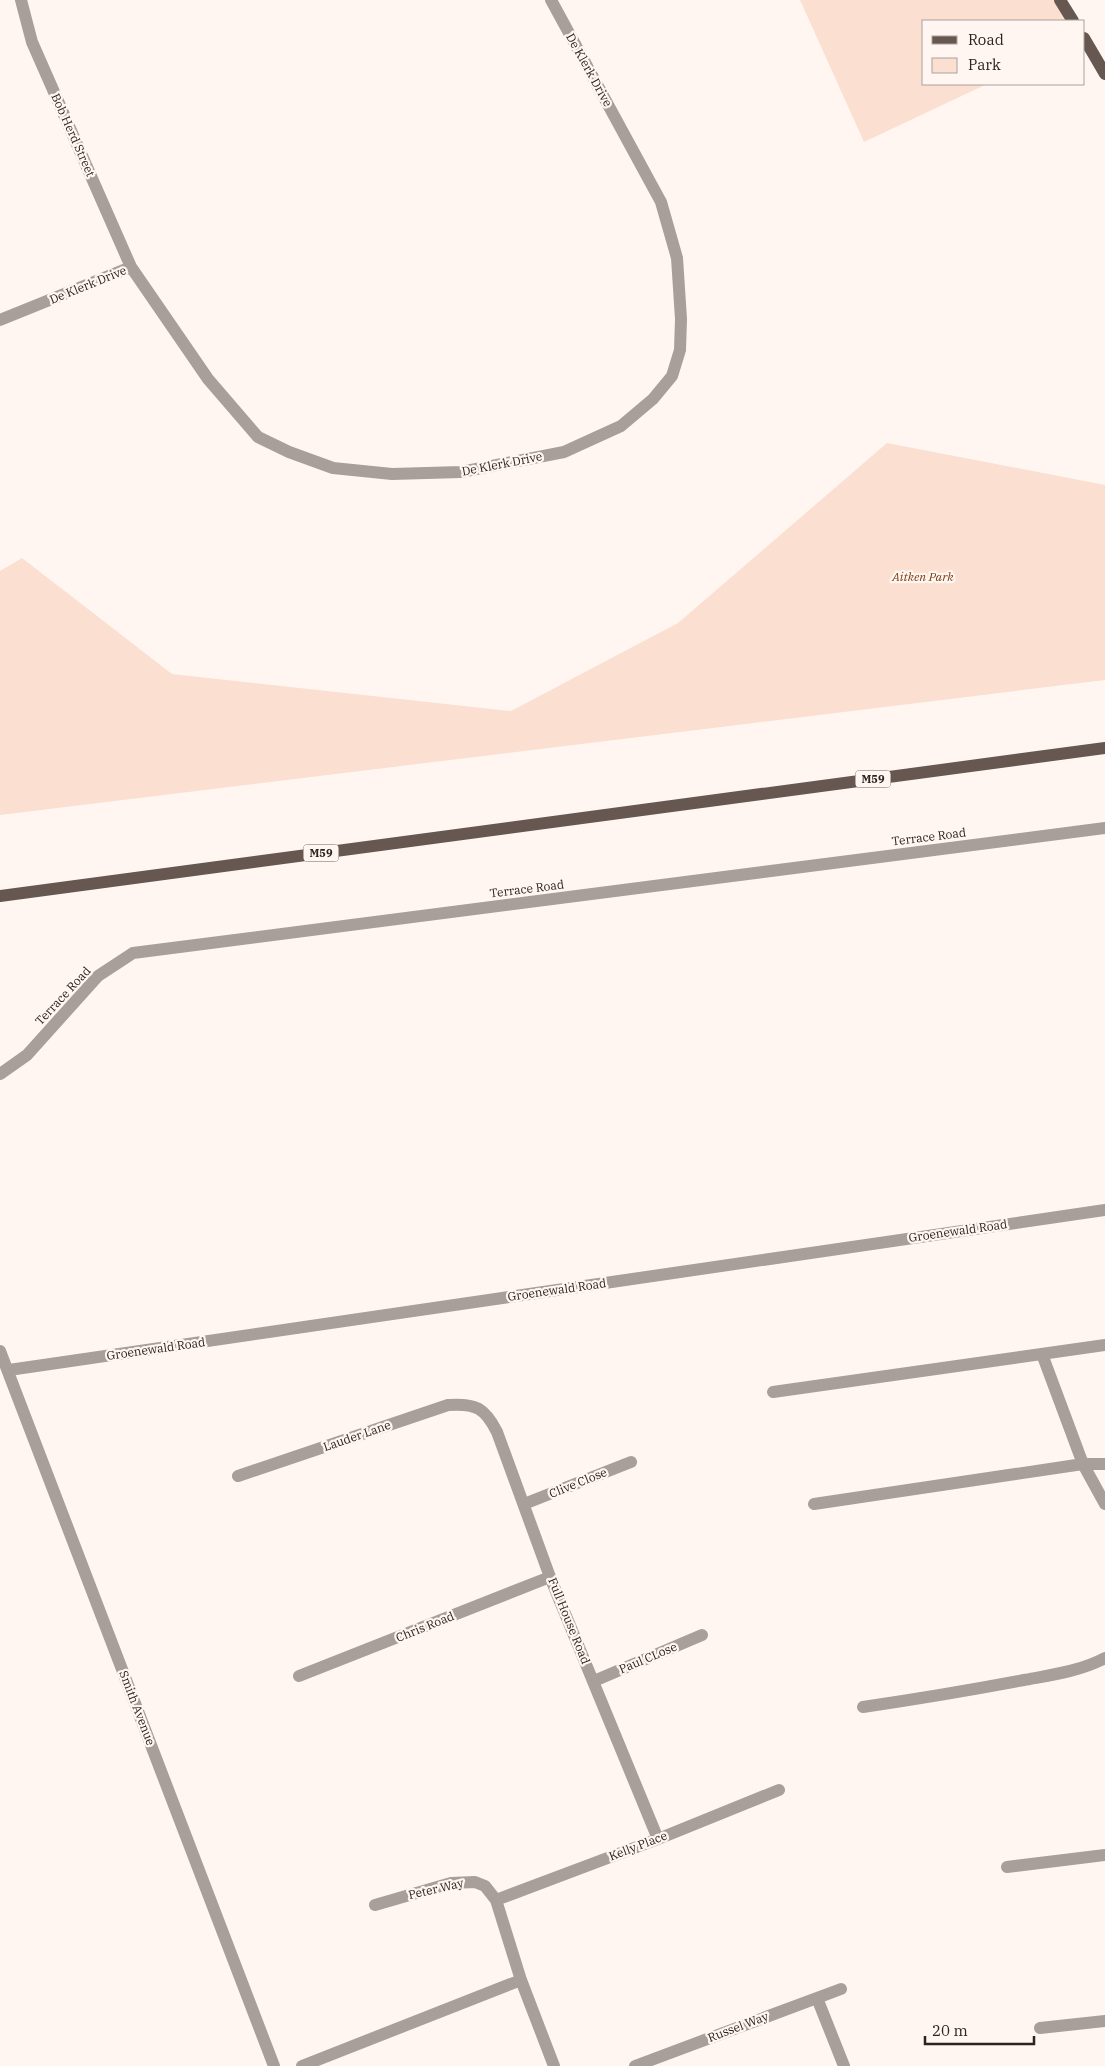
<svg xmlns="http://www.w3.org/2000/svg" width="1105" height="2066" font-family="'IBM Plex Serif',serif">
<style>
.green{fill:#fbdfd1}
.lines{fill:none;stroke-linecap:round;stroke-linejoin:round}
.minor{stroke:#a89f9b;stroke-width:12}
.major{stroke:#665750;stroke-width:12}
.labels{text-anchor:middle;stroke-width:4.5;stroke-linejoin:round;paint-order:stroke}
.shield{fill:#fff6f2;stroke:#6a625e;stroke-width:1}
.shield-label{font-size:11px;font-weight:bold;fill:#2a231f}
.street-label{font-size:12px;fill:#2a231f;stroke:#fff6f2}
.park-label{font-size:12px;font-style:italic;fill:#7d3a0e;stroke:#fff6f2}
</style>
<rect width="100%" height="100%" fill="#fff6f2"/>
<path class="green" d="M800,0H1059L1072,21H924V84H987L864,142Z
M887,443L1105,485V680L0,815V571L22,558L172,674L511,711L678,623Z"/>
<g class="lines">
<path class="minor" d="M21,0L32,42L131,267L208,379L258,437L289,452L333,468L392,474L461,472L564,452L621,426L653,399L672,376L680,350L681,319L677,258L661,202L551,0
M0,320L131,267
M0,1074L27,1055L98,976L133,953L1105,828
M0,1351L274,2066
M1042,1354L1083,1464L1105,1504
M9,1370L1105,1210
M773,1392L1105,1345
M238,1476L448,1405C476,1403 485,1408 497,1432L550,1577L658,1839
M524,1504L631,1462
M814,1504L1083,1464H1105
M299,1676L550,1577
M594,1681L702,1635
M863,1707C917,1699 971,1690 1024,1680C1051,1675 1081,1671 1105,1658
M1007,1867L1105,1855
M496,1900L658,1839L779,1790
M375,1905L451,1883L475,1882L485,1886L496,1900L521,1980L554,2066
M817,1998L844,2066
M1040,2028L1105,2021
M302,2066L521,1980
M635,2066L841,1989"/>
<path class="major" d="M1060,0L1073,21
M1084,38L1105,74
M0,896L1105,748"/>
</g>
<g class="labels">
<g class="shield">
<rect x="855.5" y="770.5" width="35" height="17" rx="4"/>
<rect x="303.5" y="844.5" width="35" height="17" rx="4"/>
</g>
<g class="shield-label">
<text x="873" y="783">M59</text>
<text x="321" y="857">M59</text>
</g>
<g class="street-label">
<text transform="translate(589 70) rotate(61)" y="4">De Klerk Drive</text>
<text transform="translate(73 135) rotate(66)" y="4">Bob Herd Street</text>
<text transform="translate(88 285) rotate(-22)" y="4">De Klerk Drive</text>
<text transform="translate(502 464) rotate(-11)" y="4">De Klerk Drive</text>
<text transform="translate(929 837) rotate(-7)" y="4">Terrace Road</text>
<text transform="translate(527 889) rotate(-7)" y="4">Terrace Road</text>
<text transform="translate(63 996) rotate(-47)" y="4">Terrace Road</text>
<text transform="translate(958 1231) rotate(-8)" y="4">Groenewald Road</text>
<text transform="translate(557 1290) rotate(-8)" y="4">Groenewald Road</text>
<text transform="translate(156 1349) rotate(-8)" y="4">Groenewald Road</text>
<text transform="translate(357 1436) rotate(-19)" y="4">Lauder Lane</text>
<text transform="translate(578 1483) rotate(-22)" y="4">Clive Close</text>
<text transform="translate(569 1621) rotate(68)" y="4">Full House Road</text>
<text transform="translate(425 1627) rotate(-22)" y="4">Chris Road</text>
<text transform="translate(648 1658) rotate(-23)" y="4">Paul CLose</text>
<text transform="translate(137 1708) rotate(69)" y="4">Smith Avenue</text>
<text transform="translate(638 1846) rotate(-21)" y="4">Kelly Place</text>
<text transform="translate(436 1889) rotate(-13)" y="4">Peter Way</text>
<text transform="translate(738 2027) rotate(-21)" y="4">Russel Way</text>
</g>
<g class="park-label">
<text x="923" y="581">Aitken Park</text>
</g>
</g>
<rect x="922" y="20" width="162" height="65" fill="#fff6f2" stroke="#aaa29e"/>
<rect x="932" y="36" width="25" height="8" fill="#665750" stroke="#aaa29e"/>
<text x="968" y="45" font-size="15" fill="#2a231f">Road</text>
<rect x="932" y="58" width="25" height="15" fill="#fbdfd1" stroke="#aaa29e"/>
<text x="968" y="70" font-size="15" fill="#2a231f">Park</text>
<path d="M925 2036v8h109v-8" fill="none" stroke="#2a231f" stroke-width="2.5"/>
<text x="932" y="2036" font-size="15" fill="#2a231f" stroke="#fff6f2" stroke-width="4" paint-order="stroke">20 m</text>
</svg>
